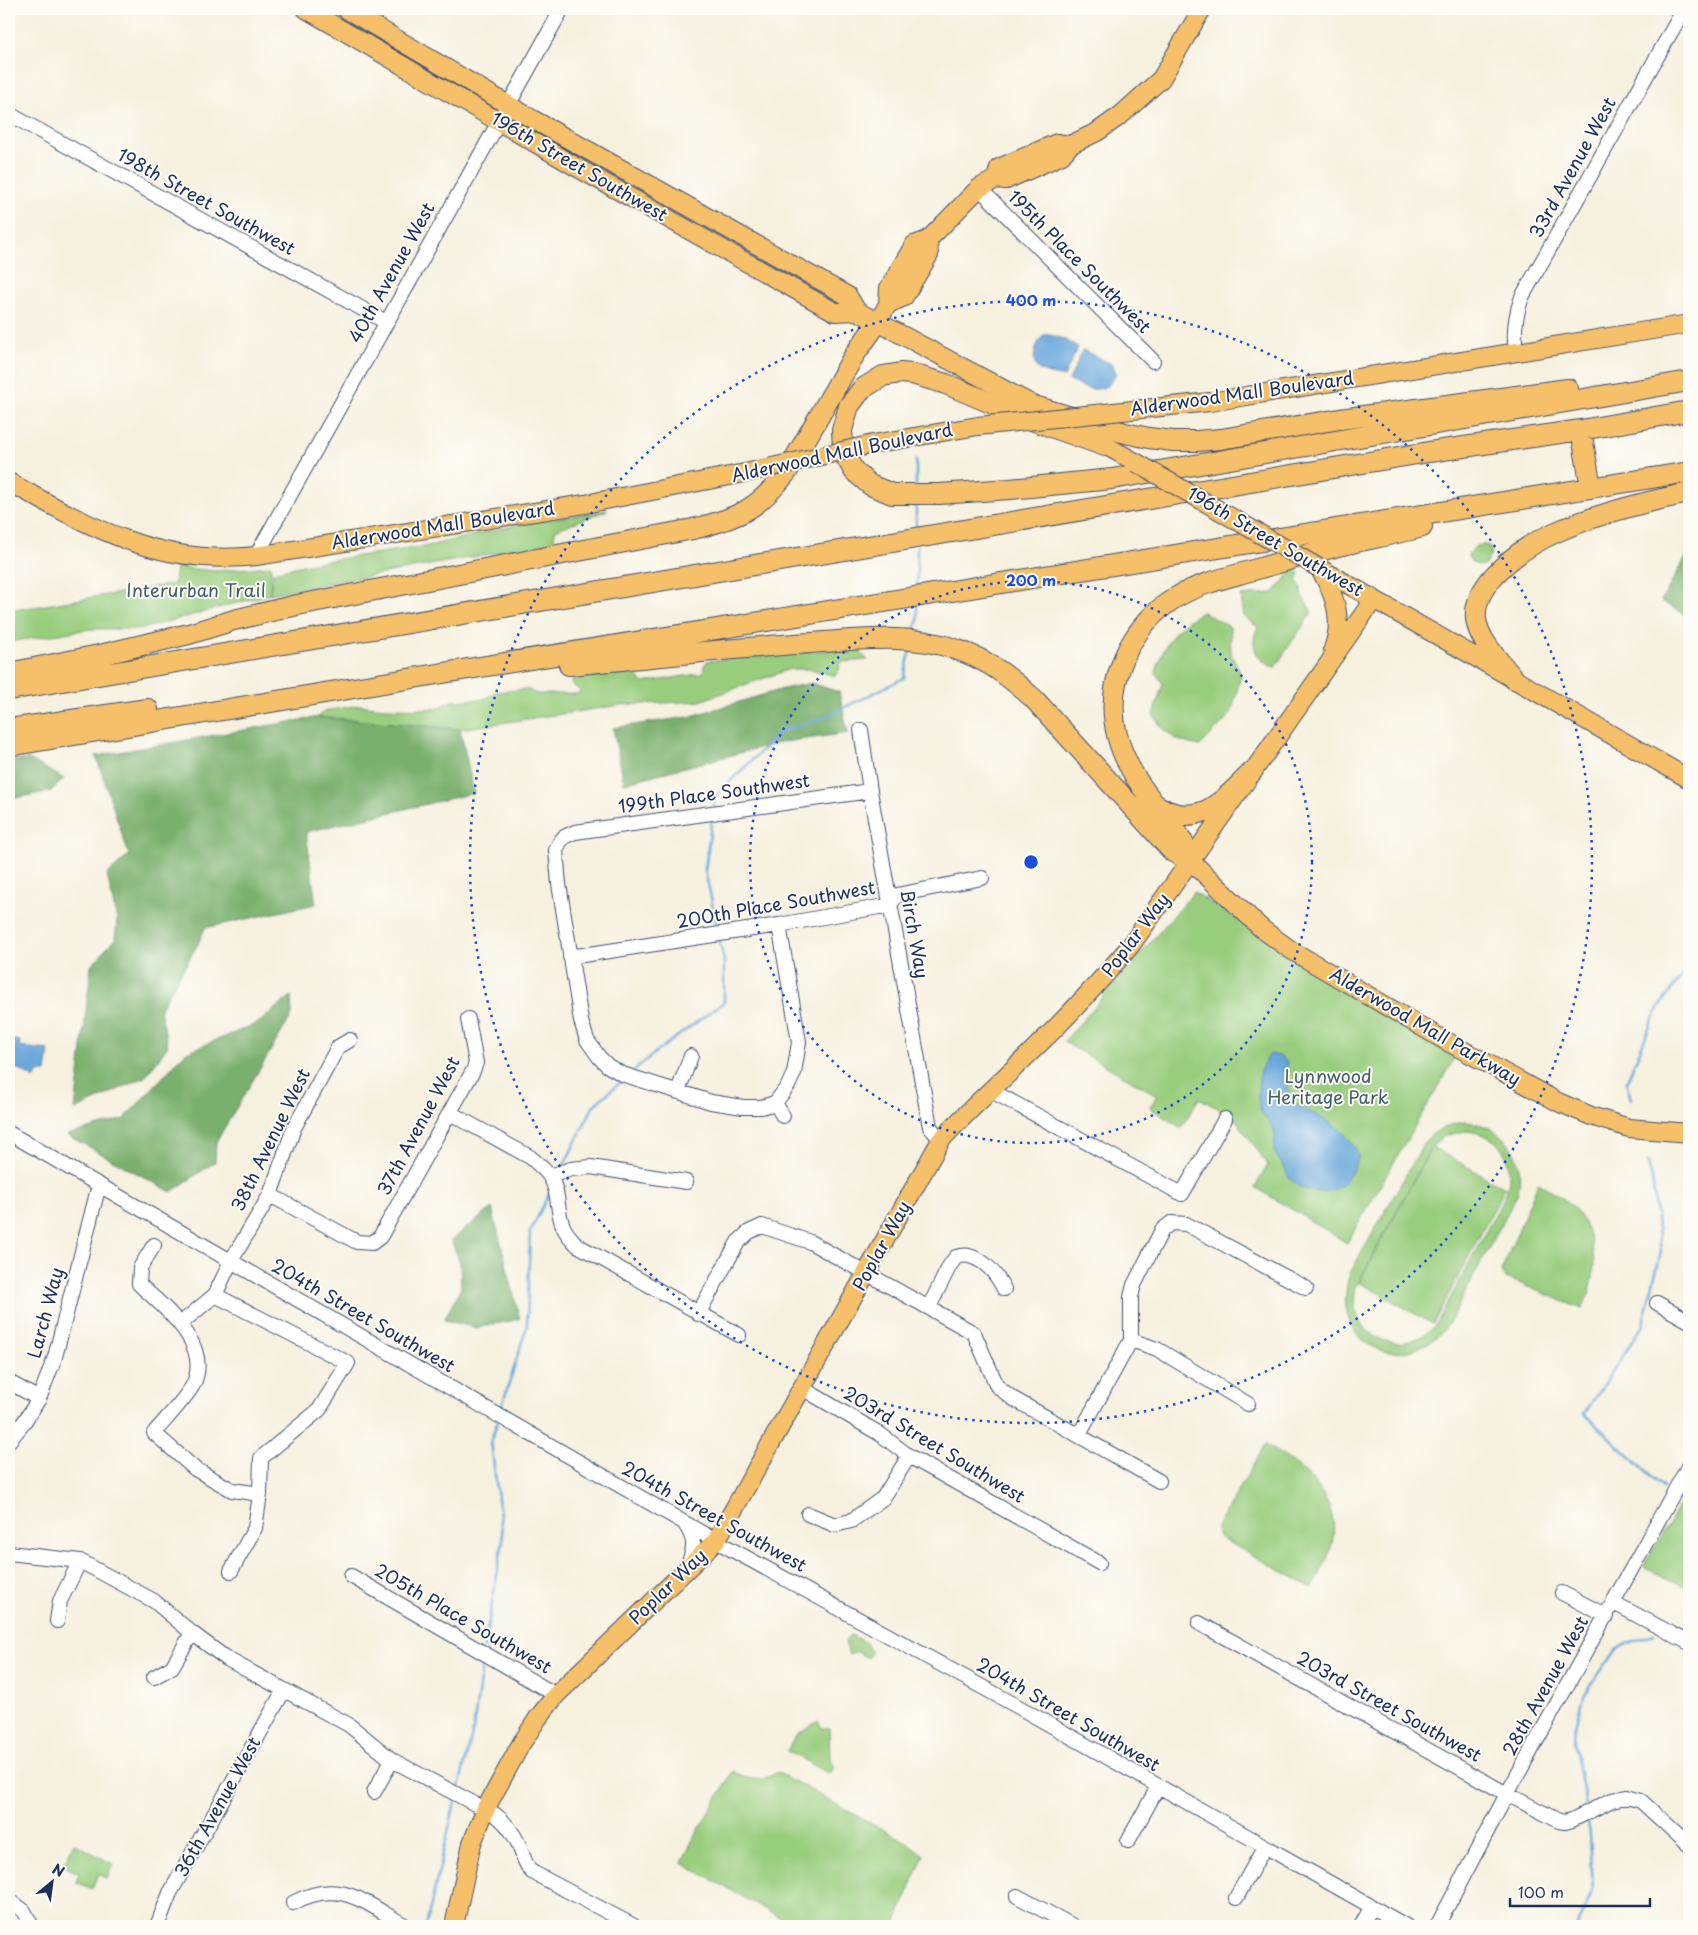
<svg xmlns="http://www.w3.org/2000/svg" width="1698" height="1935" font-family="'Playpen Sans',sans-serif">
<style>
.green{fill:#99cd7e;stroke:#5a7e6e;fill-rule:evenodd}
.forest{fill:#7ab06d;stroke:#4a7066}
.water{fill:#69a7db;stroke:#426b9c}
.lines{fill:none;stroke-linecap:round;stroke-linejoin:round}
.stream{stroke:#69a7db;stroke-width:2.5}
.minor-casing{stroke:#3c4c71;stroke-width:16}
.major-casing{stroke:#3c4c71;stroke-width:20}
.highway-casing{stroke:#3c4c71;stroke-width:22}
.minor{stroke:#fff;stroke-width:14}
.major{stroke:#f6c06b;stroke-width:18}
.highway{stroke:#f6c06b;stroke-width:20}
.major-bridge-casing{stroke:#3c4c71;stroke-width:20;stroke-linecap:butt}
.major-bridge{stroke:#f6c06b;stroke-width:18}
.ring{fill:none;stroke:#1d4ed8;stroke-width:2.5;stroke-dasharray:2.5 5}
.labels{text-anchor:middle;stroke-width:4;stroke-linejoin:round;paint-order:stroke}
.street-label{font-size:18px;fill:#1b2f5e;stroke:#fdfcf7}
.park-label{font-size:18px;fill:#415e68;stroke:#fdfcf7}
.centre{fill:#1d4ed8;stroke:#fdfcf7;stroke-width:2.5}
.ring-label{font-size:15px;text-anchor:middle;font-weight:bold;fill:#1d4ed8;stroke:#fdfcf7;stroke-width:4;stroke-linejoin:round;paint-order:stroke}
</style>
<rect width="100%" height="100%" fill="#fdfcf7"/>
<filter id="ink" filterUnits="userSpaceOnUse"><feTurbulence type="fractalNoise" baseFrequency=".02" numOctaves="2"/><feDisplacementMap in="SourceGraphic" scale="10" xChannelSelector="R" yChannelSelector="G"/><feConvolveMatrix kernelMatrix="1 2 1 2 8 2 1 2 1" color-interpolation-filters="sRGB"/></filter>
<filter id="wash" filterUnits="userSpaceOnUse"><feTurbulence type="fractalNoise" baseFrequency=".0096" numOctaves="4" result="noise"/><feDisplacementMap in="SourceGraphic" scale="20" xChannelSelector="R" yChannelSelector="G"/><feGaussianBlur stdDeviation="1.12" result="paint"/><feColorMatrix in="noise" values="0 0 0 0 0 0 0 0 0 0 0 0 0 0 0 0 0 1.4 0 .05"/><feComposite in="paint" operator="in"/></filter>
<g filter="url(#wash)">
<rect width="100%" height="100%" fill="#f6f0de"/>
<path class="green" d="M608,510L555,530L554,544L490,554L270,594L141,629H90L9,642V611L174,584L176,567L215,571L271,566L270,594L273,572L312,563L428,546L521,524Z
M1484,545L1489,546L1492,553L1485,565C1477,566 1469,563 1468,554L1476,546Z
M1293,570L1300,573L1297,581L1301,587V594L1312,612L1275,667C1256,663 1249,644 1258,627L1244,617L1241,596L1273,593Z
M1203,612L1230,627L1231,654L1241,675L1231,714L1200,746C1176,742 1167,735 1153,715L1163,684L1156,673C1163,644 1176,625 1203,612Z
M859,647L861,653L868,660L841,662L839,670L835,676L810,669H790L700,701L622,705L460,729L318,717L325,711L360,705L383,708L437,709L452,701L484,699L496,692L527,689L536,694H578L580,691L572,684V680L578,678L629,672L636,675L643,683L703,673L704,666L707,661Z
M1194,892L1455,1057L1347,1243L1255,1187L1268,1165L1234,1117L1199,1098L1181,1128L1150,1108L1157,1095L1064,1042Z
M1465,1122C1504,1124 1528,1158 1517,1195L1449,1323C1406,1381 1326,1348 1350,1273L1426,1140C1437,1129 1449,1124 1465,1122ZM1465,1131C1503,1133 1517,1163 1505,1196L1437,1323C1404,1363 1344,1337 1356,1287L1430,1149L1359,1282L1433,1324L1505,1188L1432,1147L1444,1136Z
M1538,1183C1550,1190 1563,1197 1573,1207C1592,1226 1598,1263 1591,1287C1589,1295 1585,1302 1582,1309L1504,1277L1501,1272Z
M1265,1445C1299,1464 1339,1494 1333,1538C1331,1554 1320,1574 1312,1588L1219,1537L1216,1529Z
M1689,1487V1588L1643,1567Z
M851,1635L866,1643L871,1652L868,1658L857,1652L849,1655L845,1641Z
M818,1721L822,1728H829L830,1759L834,1767L830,1774L787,1751L796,1735Z
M733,1771C751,1781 760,1783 777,1772L908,1843L924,1855L894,1926H795L682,1863L691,1843Z
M74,1843L113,1864L107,1879L98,1874L92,1889L76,1882L79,1873L63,1866Z"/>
<path class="forest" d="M1689,552V617L1661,601Z
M811,683L839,692L848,733L778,743L624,783L613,728L688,717L783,689Z
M318,717L460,729L474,793L306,832L316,904L205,928L198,944L160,1009L168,1046L145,1077L75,1110L91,966L115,939L117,920L107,875L129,855L96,756Z
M29,759L64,779L51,791L11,799L9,824V762Z
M291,996L292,1015L216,1142L215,1162L171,1192L67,1135L124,1119L185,1053L258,1023Z
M492,1208L520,1319L476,1328L444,1320L461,1288L460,1263L451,1240Z"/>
<path class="water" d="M1044,335C1057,334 1067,341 1078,347L1064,377C1049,373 1030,374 1035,353C1036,346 1039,340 1044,335Z
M1083,350L1111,364L1116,372C1109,396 1085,391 1069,380Z
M9,1039L20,1041L19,1047L49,1050L46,1072H39L34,1079L19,1069L9,1066Z
M1270,1054L1279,1056L1287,1062L1288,1090L1293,1103C1321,1119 1346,1125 1359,1156C1355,1165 1351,1175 1344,1183C1330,1197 1304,1193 1291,1180C1288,1177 1286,1171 1284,1166C1281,1161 1275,1155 1274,1150C1273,1145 1276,1139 1275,1134C1273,1121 1265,1120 1261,1112C1255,1097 1258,1065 1270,1054Z"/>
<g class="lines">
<path class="stream" d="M916,459V485
M916,501V530
M917,546V588
M914,632L918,619L917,603
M714,807L716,795L782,731L823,718L904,678L911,648
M712,818L705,870L718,931
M632,1072L656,1052L724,1002V961L719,938
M1631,1099L1626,1083L1657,1010L1689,966
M1648,1163L1652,1178L1661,1252L1642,1327L1584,1414L1663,1487
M563,1167L594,1105L623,1080
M500,1412L527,1326L530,1232L550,1192
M1678,1500L1689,1509
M484,1648L503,1540L491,1441L498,1420
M458,1791L473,1730L483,1659
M1586,1807L1573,1734L1583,1697L1616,1649L1653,1633
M426,1926L456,1798
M1577,1926L1593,1890L1590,1834L1587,1817"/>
</g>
</g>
<g filter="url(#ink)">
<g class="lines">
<g class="minor-casing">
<path id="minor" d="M9,114L386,322
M979,188L1153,361
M1516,352C1513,332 1515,316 1522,297L1684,9
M256,556L562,9
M861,730L870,791L930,1127L941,1140
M779,925L799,1042L794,1073L788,1086L775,1103L761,1107H743L711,1102L622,1074L608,1066L599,1057L587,1040L581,1021L559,884L556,850L560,842L564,837L575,832L870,791
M570,957L779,925L890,905L897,895L982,878
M990,1090L1182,1194L1225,1119
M678,1091L691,1056
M775,1103L783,1116
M450,1113L530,1157C537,1163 545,1169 550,1177C560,1192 556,1210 563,1226C566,1234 572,1239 577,1245L739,1335
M9,1133L716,1541L1015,1705L1406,1926
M550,1176L571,1169L591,1167L686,1182
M270,1195L357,1242L372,1243L380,1237L473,1071L476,1063L468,1019
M154,1245L140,1268L139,1284C164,1308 213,1344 193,1385C186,1398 164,1421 154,1433L195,1469L232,1490L260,1494
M1657,1303L1689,1321
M929,1307L950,1265L956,1257C960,1256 965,1255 969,1256C985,1260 997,1275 1004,1289
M698,1314L738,1242L749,1232L762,1226L810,1242L974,1333L997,1386L1012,1398L1159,1481
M180,1324L215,1295
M1131,1340L1157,1349L1248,1404
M9,1382L39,1399
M802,1388L880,1434L909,1456L1099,1563
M1079,1435L1131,1340V1297L1134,1285L1162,1230L1171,1223L1186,1224L1306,1288
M9,1441L22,1425L39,1399L55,1357L99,1185
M808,1514L835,1525L851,1521L883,1498L909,1456
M685,1524C697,1542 694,1548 687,1568
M9,1553L80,1561L154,1601L192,1633L227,1659L349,1725L392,1760L475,1804C495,1811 509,1824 518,1843C523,1854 524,1864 532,1872L634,1926
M231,1571L255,1528L260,1494L261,1458L319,1410L348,1363L215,1295L231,1261L270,1195L294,1128L338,1047L350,1040
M351,1576L556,1695
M1562,1593L1607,1616
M1614,1603L1689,1643
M57,1621L60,1601L80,1561
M1199,1623L1507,1794L1559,1821L1565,1822L1572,1820L1612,1800L1627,1797L1641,1801L1689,1845
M154,1677L172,1667L192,1633
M374,1792L392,1760
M1128,1841L1158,1787
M1017,1896L1073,1926
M1236,1898L1264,1848
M9,1900L24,1911L32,1926
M293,1903C340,1877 365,1903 406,1926
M157,1926L170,1893L284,1690
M1361,1926L1371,1908
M1437,1926L1507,1794L1689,1465"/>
</g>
<g class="major-casing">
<path id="major" d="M306,9L578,168L835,312L857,311
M346,9L534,120L848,296L857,311L1050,414
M996,179L999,168L1057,143L1070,145
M888,304L904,297L929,255L928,240
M878,322L888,304L889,288L914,245L928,240L979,188L996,179L1006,180L1062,155L1070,145L1097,132L1121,115L1161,79L1202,9
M1210,402L1689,324
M1094,439L1137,463
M873,444L978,426
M9,482C90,527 160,567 256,556L585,504L750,472
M1319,568L1689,779
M1319,568C1335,594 1344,620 1333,649
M1191,861L1262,929L1291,950L1437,1036L1558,1102L1591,1116L1629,1128L1689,1133
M454,1926L472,1843L486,1808L521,1744L538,1718L556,1695L716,1541L941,1140C972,1106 1005,1078 1037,1046C1071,1014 1101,980 1131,945L1374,599"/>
</g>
<g class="highway-casing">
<path id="highway" d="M1038,407L1125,433L1149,438L1173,441H1197L1221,439L1340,419L1568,389
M1581,430L1591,488
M1105,446L1026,418L946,384L912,374L901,373L883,376L862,389L849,406L842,430L843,447L847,459L854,471L870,485L892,494H939L1010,489L1112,479L1689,381
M569,665C650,658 731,648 811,643C860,639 912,633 958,650C988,660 1011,678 1034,699L1173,852L1191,861
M9,673L104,654L189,634L234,620L297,605L693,529C738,518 757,510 787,472L855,354L878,322
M1514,679C1501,662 1479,642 1476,619C1472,582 1525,546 1554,533C1596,514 1644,502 1689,493
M9,690L1429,452L1581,430L1689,411
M9,729L148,709
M9,746L437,674L1689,472
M1158,806C1199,831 1224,799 1252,772
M1191,861C1187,853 1185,844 1180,837C1176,829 1169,823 1164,816C1143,789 1126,769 1117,735C1104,682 1130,626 1175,598C1198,584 1225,578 1250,571C1274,564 1298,557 1323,550C1355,541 1389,536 1422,527"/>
</g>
<use href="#minor" class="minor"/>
<use href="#major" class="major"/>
<use href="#highway" class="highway"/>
<g class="major-bridge-casing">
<path id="major-bridge" d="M978,426L1210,402
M1137,463L1319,568
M750,472L873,444"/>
</g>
<use href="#major-bridge" class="major-bridge"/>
</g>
</g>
<g class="ring">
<circle cx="1031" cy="862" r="281"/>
<circle cx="1031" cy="862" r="561"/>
</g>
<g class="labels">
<g class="street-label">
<text transform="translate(579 167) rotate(30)" y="6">196th Street Southwest</text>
<text transform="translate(1573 168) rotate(-61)" y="6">33rd Avenue West</text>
<text transform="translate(206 202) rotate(29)" y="6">198th Street Southwest</text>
<text transform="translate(1079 262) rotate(45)" y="6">195th Place Southwest</text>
<text transform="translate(392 273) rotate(-61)" y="6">40th Avenue West</text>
<text transform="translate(1242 394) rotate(-8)" y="6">Alderwood Mall Boulevard</text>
<text transform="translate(842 453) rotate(-12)" y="6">Alderwood Mall Boulevard</text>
<text transform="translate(443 526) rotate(-9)" y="6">Alderwood Mall Boulevard</text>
<text transform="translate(1275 542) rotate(30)" y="6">196th Street Southwest</text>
<text transform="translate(714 794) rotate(-8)" y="6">199th Place Southwest</text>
<text transform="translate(776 905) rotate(-10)" y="6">200th Place Southwest</text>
<text transform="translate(914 934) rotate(80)" y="6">Birch Way</text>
<text transform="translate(1136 935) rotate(-53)" y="6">Poplar Way</text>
<text transform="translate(1425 1027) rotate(30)" y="6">Alderwood Mall Parkway</text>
<text transform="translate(419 1126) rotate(-62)" y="6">37th Avenue West</text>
<text transform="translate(271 1140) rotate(-64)" y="6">38th Avenue West</text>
<text transform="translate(882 1246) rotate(-61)" y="6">Poplar Way</text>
<text transform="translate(46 1313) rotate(-75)" y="6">Larch Way</text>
<text transform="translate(363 1316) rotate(30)" y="6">204th Street Southwest</text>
<text transform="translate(934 1445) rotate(31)" y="6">203rd Street Southwest</text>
<text transform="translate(714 1517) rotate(29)" y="6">204th Street Southwest</text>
<text transform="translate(668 1587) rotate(-44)" y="6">Poplar Way</text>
<text transform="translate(463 1619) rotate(30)" y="6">205th Place Southwest</text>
<text transform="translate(1546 1686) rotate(-61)" y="6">28th Avenue West</text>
<text transform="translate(1389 1707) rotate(29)" y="6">203rd Street Southwest</text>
<text transform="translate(1068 1715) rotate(30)" y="6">204th Street Southwest</text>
<text transform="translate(218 1807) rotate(-61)" y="6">36th Avenue West</text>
</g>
<g class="park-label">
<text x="196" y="597">Interurban Trail</text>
<text x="1328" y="1083">Lynnwood<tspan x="1328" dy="21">Heritage Park</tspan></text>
</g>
</g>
<circle cx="1031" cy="862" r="8" class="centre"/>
<g class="ring-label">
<text x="1031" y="306">400 m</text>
<text x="1031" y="586">200 m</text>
</g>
<rect width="1698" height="1935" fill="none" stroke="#fdfcf7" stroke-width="30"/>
<g transform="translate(52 1882) rotate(29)" stroke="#fdfcf7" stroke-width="4" paint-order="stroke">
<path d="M0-4L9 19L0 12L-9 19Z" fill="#1b2f5e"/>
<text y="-8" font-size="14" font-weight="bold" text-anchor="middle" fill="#1b2f5e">N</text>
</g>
<path d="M1510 1898v8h140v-8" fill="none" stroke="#1b2f5e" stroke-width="2.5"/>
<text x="1518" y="1898" font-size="15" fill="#1b2f5e" stroke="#fdfcf7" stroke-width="4" paint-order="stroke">100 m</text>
</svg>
